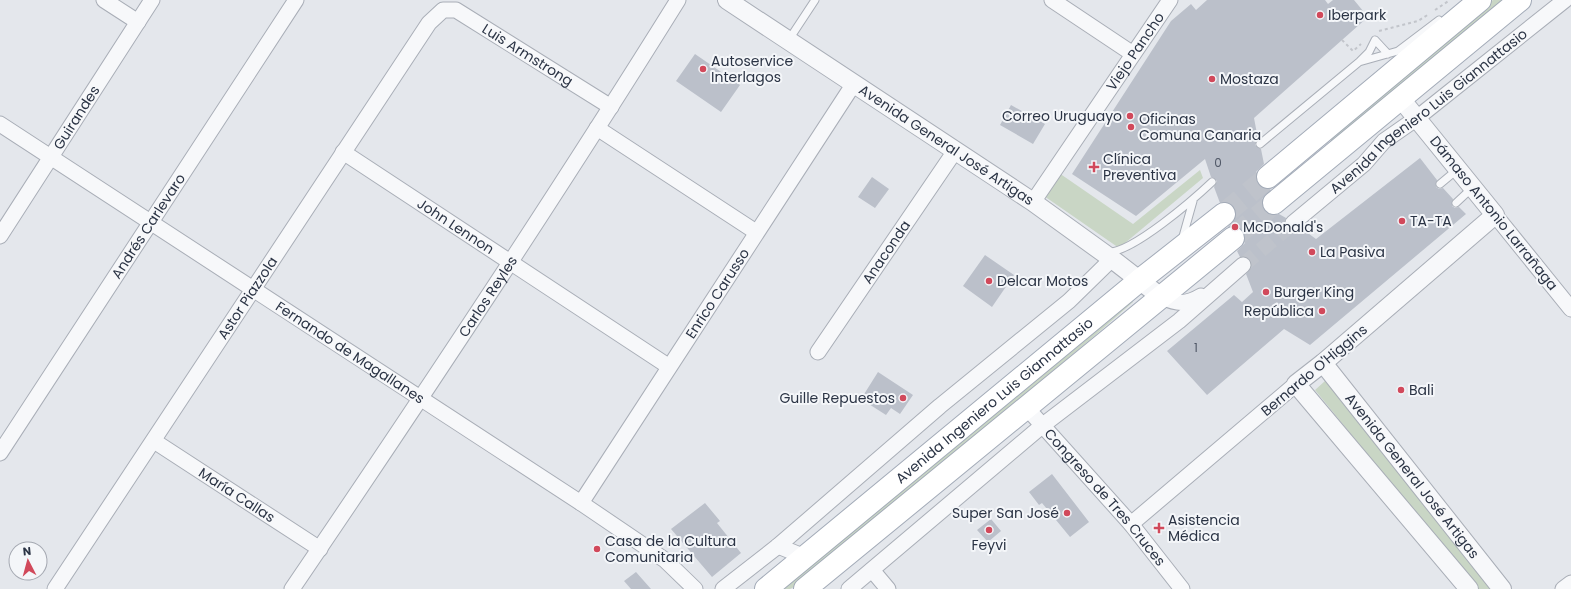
<svg xmlns="http://www.w3.org/2000/svg" width="1571" height="589" font-family="Poppins,sans-serif">
<style>
.green{fill:#c9d6c5}
.building{fill:#bbc0ca}
.lines{fill:none;stroke-linecap:round;stroke-linejoin:round}
.minor-tunnel{stroke:#bfc3cb;stroke-width:15;stroke-dasharray:15 8;stroke-linecap:butt}
.primary-tunnel{stroke:#bfc3cb;stroke-width:22;stroke-dasharray:22 11;stroke-linecap:butt}
.service-casing{stroke:#a9aeb7;stroke-width:9}
.minor-casing{stroke:#a9aeb7;stroke-width:17}
.tertiary-casing{stroke:#a9aeb7;stroke-width:20}
.primary-casing{stroke:#a3abb8;stroke-width:24}
.path{stroke:#c2c5cb;stroke-width:2;stroke-dasharray:3 3;stroke-linecap:butt}
.service{stroke:#f7f8fa;stroke-width:7}
.minor{stroke:#f7f8fa;stroke-width:15}
.tertiary{stroke:#f7f8fa;stroke-width:18}
.primary{stroke:#fff;stroke-width:22}
.poi-dot{fill:#d1495b;stroke:#f4f6f9;stroke-width:1.5}
.labels{text-anchor:middle;stroke-width:4;stroke-linejoin:round;paint-order:stroke}
.number-label{font-size:12px;fill:#4f5766}
.poi-label{font-size:14px;fill:#2b3445;stroke:#f4f6f9;text-anchor:start}
.street-label{font-size:14px;fill:#2b3445;stroke:#f4f6f9}
</style>
<rect width="100%" height="100%" fill="#e4e7ec"/>
<path class="green" d="M1493,0H1509L1333,145L1330,138L1387,88Z
M1200,170L1203,178L1119,248L1044,196L1059,173L1133,224Z
M1130,298L1133,302L1092,338L796,586L790,589H776Z
M1325,381L1496,589H1477L1315,390Z"/>
<path class="building" d="M1207,0H1325L1328,4L1333,0H1354L1368,17L1254,118L1258,139L1255,145L1261,149L1264,164L1256,172V180L1259,185L1263,189L1271,190L1262,199V205L1265,211L1270,215L1279,214L1286,218L1284,225L1290,231L1295,232L1301,228L1316,239L1420,158L1437,180L1436,187L1439,189L1443,188L1453,199L1452,206L1455,208L1459,207L1466,214L1310,345L1284,329L1207,395L1167,351L1234,295L1242,302L1253,292L1246,274L1251,268L1252,263L1246,257H1240L1237,251L1245,243V236L1242,230L1238,226L1228,227L1235,219L1236,212L1234,207L1229,203H1220L1214,187L1217,181L1211,177L1205,159L1136,216L1072,174L1171,21L1191,4L1196,10Z
M695,54L740,85L721,112L676,81Z
M1011,105L1045,124L1033,144L1000,125Z
M872,177L889,189L875,208L858,197Z
M985,255L1014,275L992,307L963,286Z
M878,372L913,395L900,414L891,408L886,415L861,399Z
M1052,474L1089,522L1070,537L1042,503L1039,505L1029,492Z
M705,503L720,521L717,523L741,553L712,577L671,529Z
M991,519L1001,531L988,542L977,530Z
M636,572L651,589H631L624,581Z"/>
<g class="lines">
<path class="minor-tunnel" d="M1243,265L1293,223"/>
<path class="primary-tunnel" d="M1224,214L1268,177
M1233,238L1274,203"/>
<g class="service-casing">
<path id="service" d="M788,41L815,0
M1360,61L1369,52L1375,40L1388,54
M1260,144L1359,62L1398,51L1439,20
M1440,184L1458,169
M1456,203L1472,188
M1182,240L1193,201
M1108,252C1132,253 1194,199 1212,182"/>
</g>
<g class="minor-casing">
<g id="minor">
<path d="M104,0L138,22"/>
<path d="M1052,0L1133,54"/>
<path id="s1" d="M0,124L581,503L665,560L695,589"/>
<path d="M597,128L756,232"/>
<path id="s2" d="M343,152L668,366"/>
<path id="s3" d="M1033,202L1170,0"/>
<path d="M1495,215L1571,309"/>
<path id="s4" d="M1293,223L1364,164L1384,141L1417,118L1565,0"/>
<path id="s5" d="M0,236L152,0"/>
<path d="M1161,297C1177,304 1186,305 1201,296"/>
<path id="s6" d="M818,352L955,151"/>
<path id="s7" d="M1026,407L1131,524L1182,589"/>
<path id="s8" d="M154,441L320,549"/>
<path id="s9" d="M0,453L296,0"/>
<path id="s10" d="M581,503L853,85"/>
<path d="M1131,524L1296,384"/>
<path d="M778,546L805,557"/>
<path d="M872,570L888,589"/>
<path id="s11" d="M55,589L429,23L443,10H456L611,107"/>
<path id="s12" d="M292,589C424,395 554,199 678,0"/>
<path d="M723,589L778,546L940,406L1069,301L1112,259"/>
<path d="M849,589L1043,425L1179,321L1243,265"/>
<path d="M1563,589L1571,583"/>
</g>
</g>
<g class="tertiary-casing">
<g id="tertiary">
<path id="s13" d="M727,0L1033,202L1112,259L1161,297"/>
<path d="M1401,99L1495,215L1323,363L1296,384L1469,589"/>
<path id="s14" d="M1323,363L1502,589"/>
</g>
</g>
<g class="primary-casing">
<g id="primary">
<path d="M1268,177L1480,0"/>
<path d="M1274,203L1520,0"/>
<path id="s15" d="M766,589L1140,280L1224,214"/>
<path d="M805,589L1233,238"/>
</g>
</g>
<path class="path" d="M1435,10L1450,0
M1379,31L1418,21L1429,14
M1342,40L1353,51L1361,44"/>
<use href="#service" class="service"/>
<use href="#minor" class="minor"/>
<use href="#tertiary" class="tertiary"/>
<use href="#primary" class="primary"/>
</g>
<g class="poi-dot">
<circle cx="1320" cy="15" r="4"/>
<circle cx="703" cy="69" r="4"/>
<circle cx="1212" cy="79" r="4"/>
<circle cx="1130" cy="116" r="4"/>
<circle cx="1131" cy="127" r="4"/>
<path d="M1092 161h4v4h4v4h-4v4h-4v-4h-4v-4h4z"/>
<circle cx="1402" cy="221" r="4"/>
<circle cx="1235" cy="227" r="4"/>
<circle cx="1312" cy="252" r="4"/>
<circle cx="989" cy="281" r="4"/>
<circle cx="1266" cy="292" r="4"/>
<circle cx="1322" cy="311" r="4"/>
<circle cx="1401" cy="390" r="4"/>
<circle cx="903" cy="398" r="4"/>
<circle cx="1067" cy="513" r="4"/>
<path d="M1157 522h4v4h4v4h-4v4h-4v-4h-4v-4h4z"/>
<circle cx="989" cy="530" r="4"/>
<circle cx="597" cy="549" r="4"/>
</g>
<g class="labels">
<g class="number-label">
<text x="1218" y="167">0</text>
<text x="1196" y="352">1</text>
</g>
<g class="poi-label">
<text x="1328" y="20">Iberpark</text>
<text x="711" y="66">Autoservice<tspan x="711" dy="16">Interlagos</tspan></text>
<text x="1220" y="84">Mostaza</text>
<text x="1122" y="121" text-anchor="end">Correo Uruguayo</text>
<text x="1139" y="124">Oficinas<tspan x="1139" dy="16">Comuna Canaria</tspan></text>
<text x="1103" y="164">Clínica<tspan x="1103" dy="16">Preventiva</tspan></text>
<text x="1410" y="226">TA-TA</text>
<text x="1243" y="232">McDonald's</text>
<text x="1320" y="257">La Pasiva</text>
<text x="997" y="286">Delcar Motos</text>
<text x="1274" y="297">Burger King</text>
<text x="1314" y="316" text-anchor="end">República</text>
<text x="1409" y="395">Bali</text>
<text x="895" y="403" text-anchor="end">Guille Repuestos</text>
<text x="1059" y="518" text-anchor="end">Super San José</text>
<text x="1168" y="525">Asistencia<tspan x="1168" dy="16">Médica</tspan></text>
<text x="605" y="546">Casa de la Cultura<tspan x="605" dy="16">Comunitaria</tspan></text>
<text x="989" y="550" text-anchor="middle">Feyvi</text>
</g>
<g class="street-label">
<text dy="5" stroke="none"><textPath href="#s3" startOffset="182">Viejo Pancho</textPath></text>
<text dy="5" stroke="none"><textPath href="#s11" startOffset="795">Luis Armstrong</textPath></text>
<text dy="5" stroke="none"><textPath href="#s4" startOffset="176">Avenida Ingeniero Luis Giannattasio</textPath></text>
<text dy="5" stroke="none"><textPath href="#s5" startOffset="141">Guirandes</textPath></text>
<text dy="5" stroke="none"><textPath href="#s13" startOffset="263">Avenida General José Artigas</textPath></text>
<text transform="translate(1494 213) rotate(51)" y="5">Dámaso Antonio Larrañaga</text>
<text dy="5" stroke="none"><textPath href="#s9" startOffset="271">Andrés Carlevaro</textPath></text>
<text dy="5" stroke="none"><textPath href="#s2" startOffset="135">John Lennon</textPath></text>
<text dy="5" stroke="none"><textPath href="#s6" startOffset="121">Anaconda</textPath></text>
<text dy="5" stroke="none"><textPath href="#s10" startOffset="250">Enrico Carusso</textPath></text>
<text dy="5" stroke="none"><textPath href="#s12" startOffset="352">Carlos Reyles</textPath></text>
<text dy="5" stroke="none"><textPath href="#s11" startOffset="349">Astor Piazzola</textPath></text>
<text dy="5" stroke="none"><textPath href="#s1" startOffset="418">Fernando de Magallanes</textPath></text>
<text transform="translate(1314 370) rotate(-40)" y="5">Bernardo O'Higgins</text>
<text dy="5" stroke="none"><textPath href="#s15" startOffset="296">Avenida Ingeniero Luis Giannattasio</textPath></text>
<text dy="5" stroke="none"><textPath href="#s14" startOffset="144">Avenida General José Artigas</textPath></text>
<text dy="5" stroke="none"><textPath href="#s8" startOffset="99">María Callas</textPath></text>
<text dy="5" stroke="none"><textPath href="#s7" startOffset="120">Congreso de Tres Cruces</textPath></text>
</g>
</g>
<g transform="translate(28 561) rotate(354)"><circle r="19" fill="#f4f6f9" stroke="#a4a8b1"/>
<path d="M0-3L7 15L0 10L-7 15Z" fill="#d1495b"/>
<text y="-6" font-size="11" font-weight="bold" text-anchor="middle" fill="#2b3445">N</text>
</g>
</svg>
